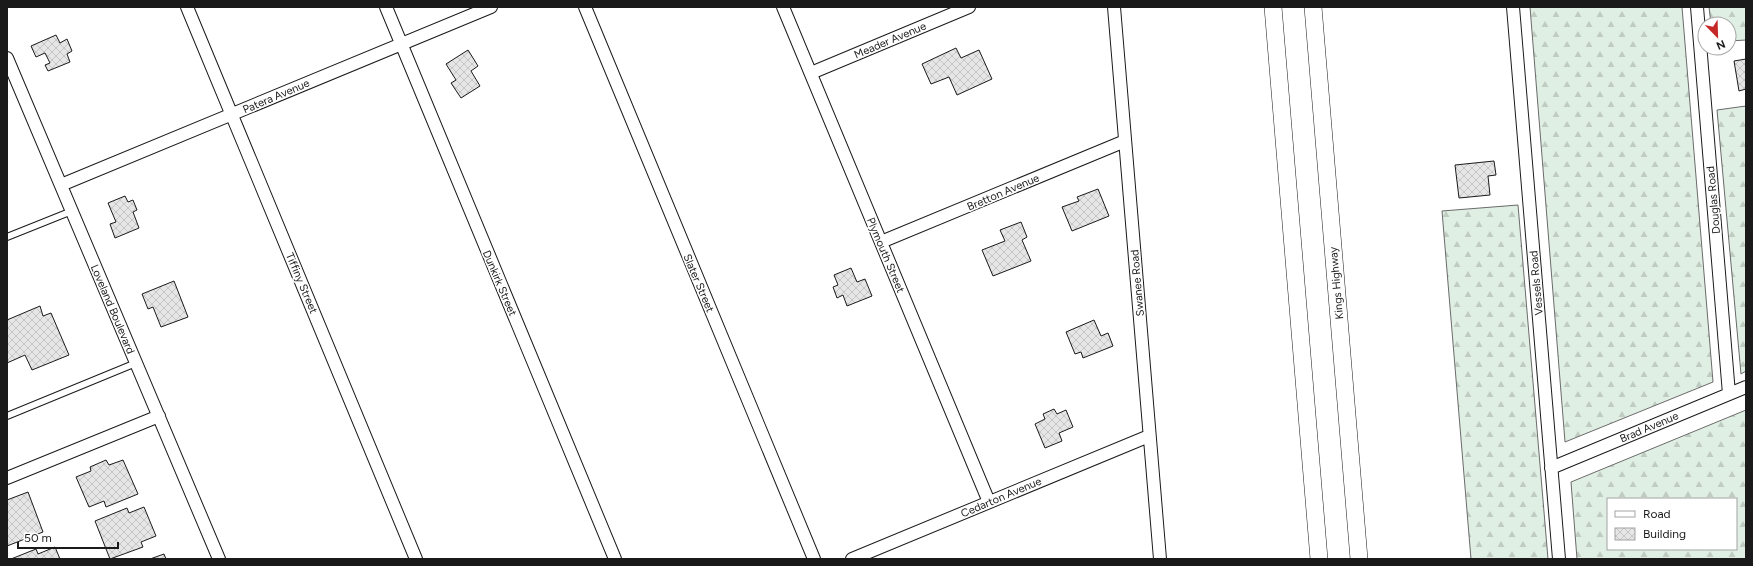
<svg xmlns="http://www.w3.org/2000/svg" width="1753" height="566" font-family="Figtree,sans-serif">
<style>
.forest{fill:url(#forest-firs);stroke:#6a6a6a;fill-rule:evenodd}
.building{fill:url(#building-cross-hatch);stroke:#1a1a1a}
.lines{fill:none;stroke-linecap:round;stroke-linejoin:round}
.lane-casing{stroke:#1a1a1a;stroke-width:8}
.street-casing{stroke:#1a1a1a;stroke-width:14}
.secondary-casing{stroke:#1a1a1a;stroke-width:18}
.lane{stroke:#fff;stroke-width:6}
.street{stroke:#fff;stroke-width:12}
.secondary{stroke:#fff;stroke-width:17}
.labels{text-anchor:middle;stroke-width:3;stroke-linejoin:round;paint-order:stroke}
.street-label{font-size:11px;fill:#1a1a1a;stroke:#fff}
</style>
<defs>
<pattern id="forest-firs" width="22" height="20" patternUnits="userSpaceOnUse"><rect width="22" height="20" fill="#e0efe3"/><path d="M5 1l3.5 6h-7zM16 11l3.5 6h-7z" fill="#c0ccc2"/></pattern>
<pattern id="building-cross-hatch" width="8" height="8" patternUnits="userSpaceOnUse"><rect width="8" height="8" fill="#e6e6e6"/><path d="M0 0l8 8M0 8l8-8" fill="none" stroke="#c5c5c5"/></pattern>
</defs>
<rect width="100%" height="100%" fill="#fff"/>
<path class="forest" d="M1530,7H1682L1713,382L1565,442Z
M1709,7H1746V40L1729,41V24H1711Z
M1746,106V371L1741,374L1717,110Z
M1518,205L1548,559H1471L1442,211Z
M1746,410V559H1577L1571,482ZM1608,499H1736V549H1608Z"/>
<path class="building" d="M56,35L60,43L67,39L72,51L67,54L70,62L48,71L45,65L50,63L45,53L36,57L31,46Z
M956,48L961,58L979,50L992,79L957,95L949,77L931,84L922,64Z
M468,50L478,66L471,71L480,86L461,98L451,83L456,80L446,64Z
M1746,59V89L1739,91L1734,61Z
M1494,161L1496,175L1488,176L1490,195L1459,198L1455,165Z
M1098,189L1109,216L1072,231L1062,207L1079,201L1077,197Z
M125,196L128,202L133,200L137,210L133,212L139,228L115,238L110,224L116,222L108,203Z
M1021,222L1027,237L1022,240L1031,261L993,276L982,250L1005,241L1000,230Z
M851,268L857,282L865,279L872,296L847,306L843,295L837,298L833,287L838,285L834,275Z
M174,281L188,317L161,327L153,307L148,309L142,294Z
M40,306L43,316L51,313L69,355L32,370L25,355L7,363V320Z
M1094,320L1101,336L1108,333L1113,346L1083,358L1081,352L1075,354L1066,332Z
M1054,409L1057,414L1066,410L1073,427L1059,433L1062,441L1045,448L1035,424L1045,419L1043,414Z
M106,460L109,465L123,460L138,494L106,507L104,501L89,507L76,477L91,471L90,467Z
M28,492L43,532L7,546V500Z
M144,507L156,536L141,542L143,547L110,559L95,521L127,508L129,513Z
M55,547L60,559H11L36,549L38,554Z
M164,554L166,559H150Z"/>
<g class="lines">
<g class="lane-casing">
<path id="lane" d="M7,237L72,211
M7,416L136,363"/>
</g>
<g class="street-casing">
<path id="street" d="M187,7L416,559
M386,7L615,559
M585,7L814,559
M783,7L989,502
M1114,7L1160,559
M1513,7L1559,559
M1697,7L1729,394
M7,58L219,559
M811,73L969,7
M61,185L491,7
M881,242L1125,141
M1551,468L1746,387
M7,478L159,416
M852,559L1149,436"/>
</g>
<g class="secondary-casing">
<path id="secondary" d="M1273,7L1319,559
M1313,7L1359,559"/>
</g>
<use href="#lane" class="lane"/>
<use href="#street" class="street"/>
<use href="#secondary" class="secondary"/>
</g>
<g class="labels">
<g class="street-label">
<text transform="translate(890 40) rotate(-23)" y="4">Meader Avenue</text>
<text transform="translate(276 96) rotate(-23)" y="4">Patera Avenue</text>
<text transform="translate(1003 192) rotate(-23)" y="4">Bretton Avenue</text>
<text transform="translate(1713 200) rotate(-95)" y="4">Douglas Road</text>
<text transform="translate(886 255) rotate(67)" y="4">Plymouth Street</text>
<text transform="translate(302 283) rotate(67)" y="4">Tiffiny Street</text>
<text transform="translate(500 283) rotate(67)" y="4">Dunkirk Street</text>
<text transform="translate(699 283) rotate(67)" y="4">Slater Street</text>
<text transform="translate(1137 283) rotate(-95)" y="4">Swanee Road</text>
<text transform="translate(1336 283) rotate(-95)" y="4">Kings Highway</text>
<text transform="translate(1536 283) rotate(-95)" y="4">Vessels Road</text>
<text transform="translate(113 309) rotate(67)" y="4">Loveland Boulevard</text>
<text transform="translate(1649 427) rotate(-23)" y="4">Brad Avenue</text>
<text transform="translate(1001 497) rotate(-23)" y="4">Cedarton Avenue</text>
</g>
</g>
<rect width="1753" height="566" fill="none" stroke="#1a1a1a" stroke-width="16"/>
<rect x="1607" y="498" width="130" height="52" fill="#ffffff" stroke="#a3a3a3"/>
<rect x="1615" y="511" width="20" height="6" fill="#ffffff" stroke="#a3a3a3"/>
<text x="1643" y="518" font-size="12" fill="#1a1a1a">Road</text>
<rect x="1615" y="528" width="20" height="12" fill="url(#building-cross-hatch)" stroke="#a3a3a3"/>
<text x="1643" y="538" font-size="12" fill="#1a1a1a">Building</text>
<g transform="translate(1717 36) rotate(157)"><circle r="19" fill="#ffffff" stroke="#a3a3a3"/>
<path d="M0-3L7 15L0 10L-7 15Z" fill="#c62828"/>
<text y="-6" font-size="11" font-weight="bold" text-anchor="middle" fill="#1a1a1a">N</text>
</g>
<path d="M18 542v6h100v-6" fill="none" stroke="#1a1a1a" stroke-width="2"/>
<text x="24" y="542" font-size="12" fill="#1a1a1a" stroke="#ffffff" stroke-width="3" paint-order="stroke">50 m</text>
</svg>
